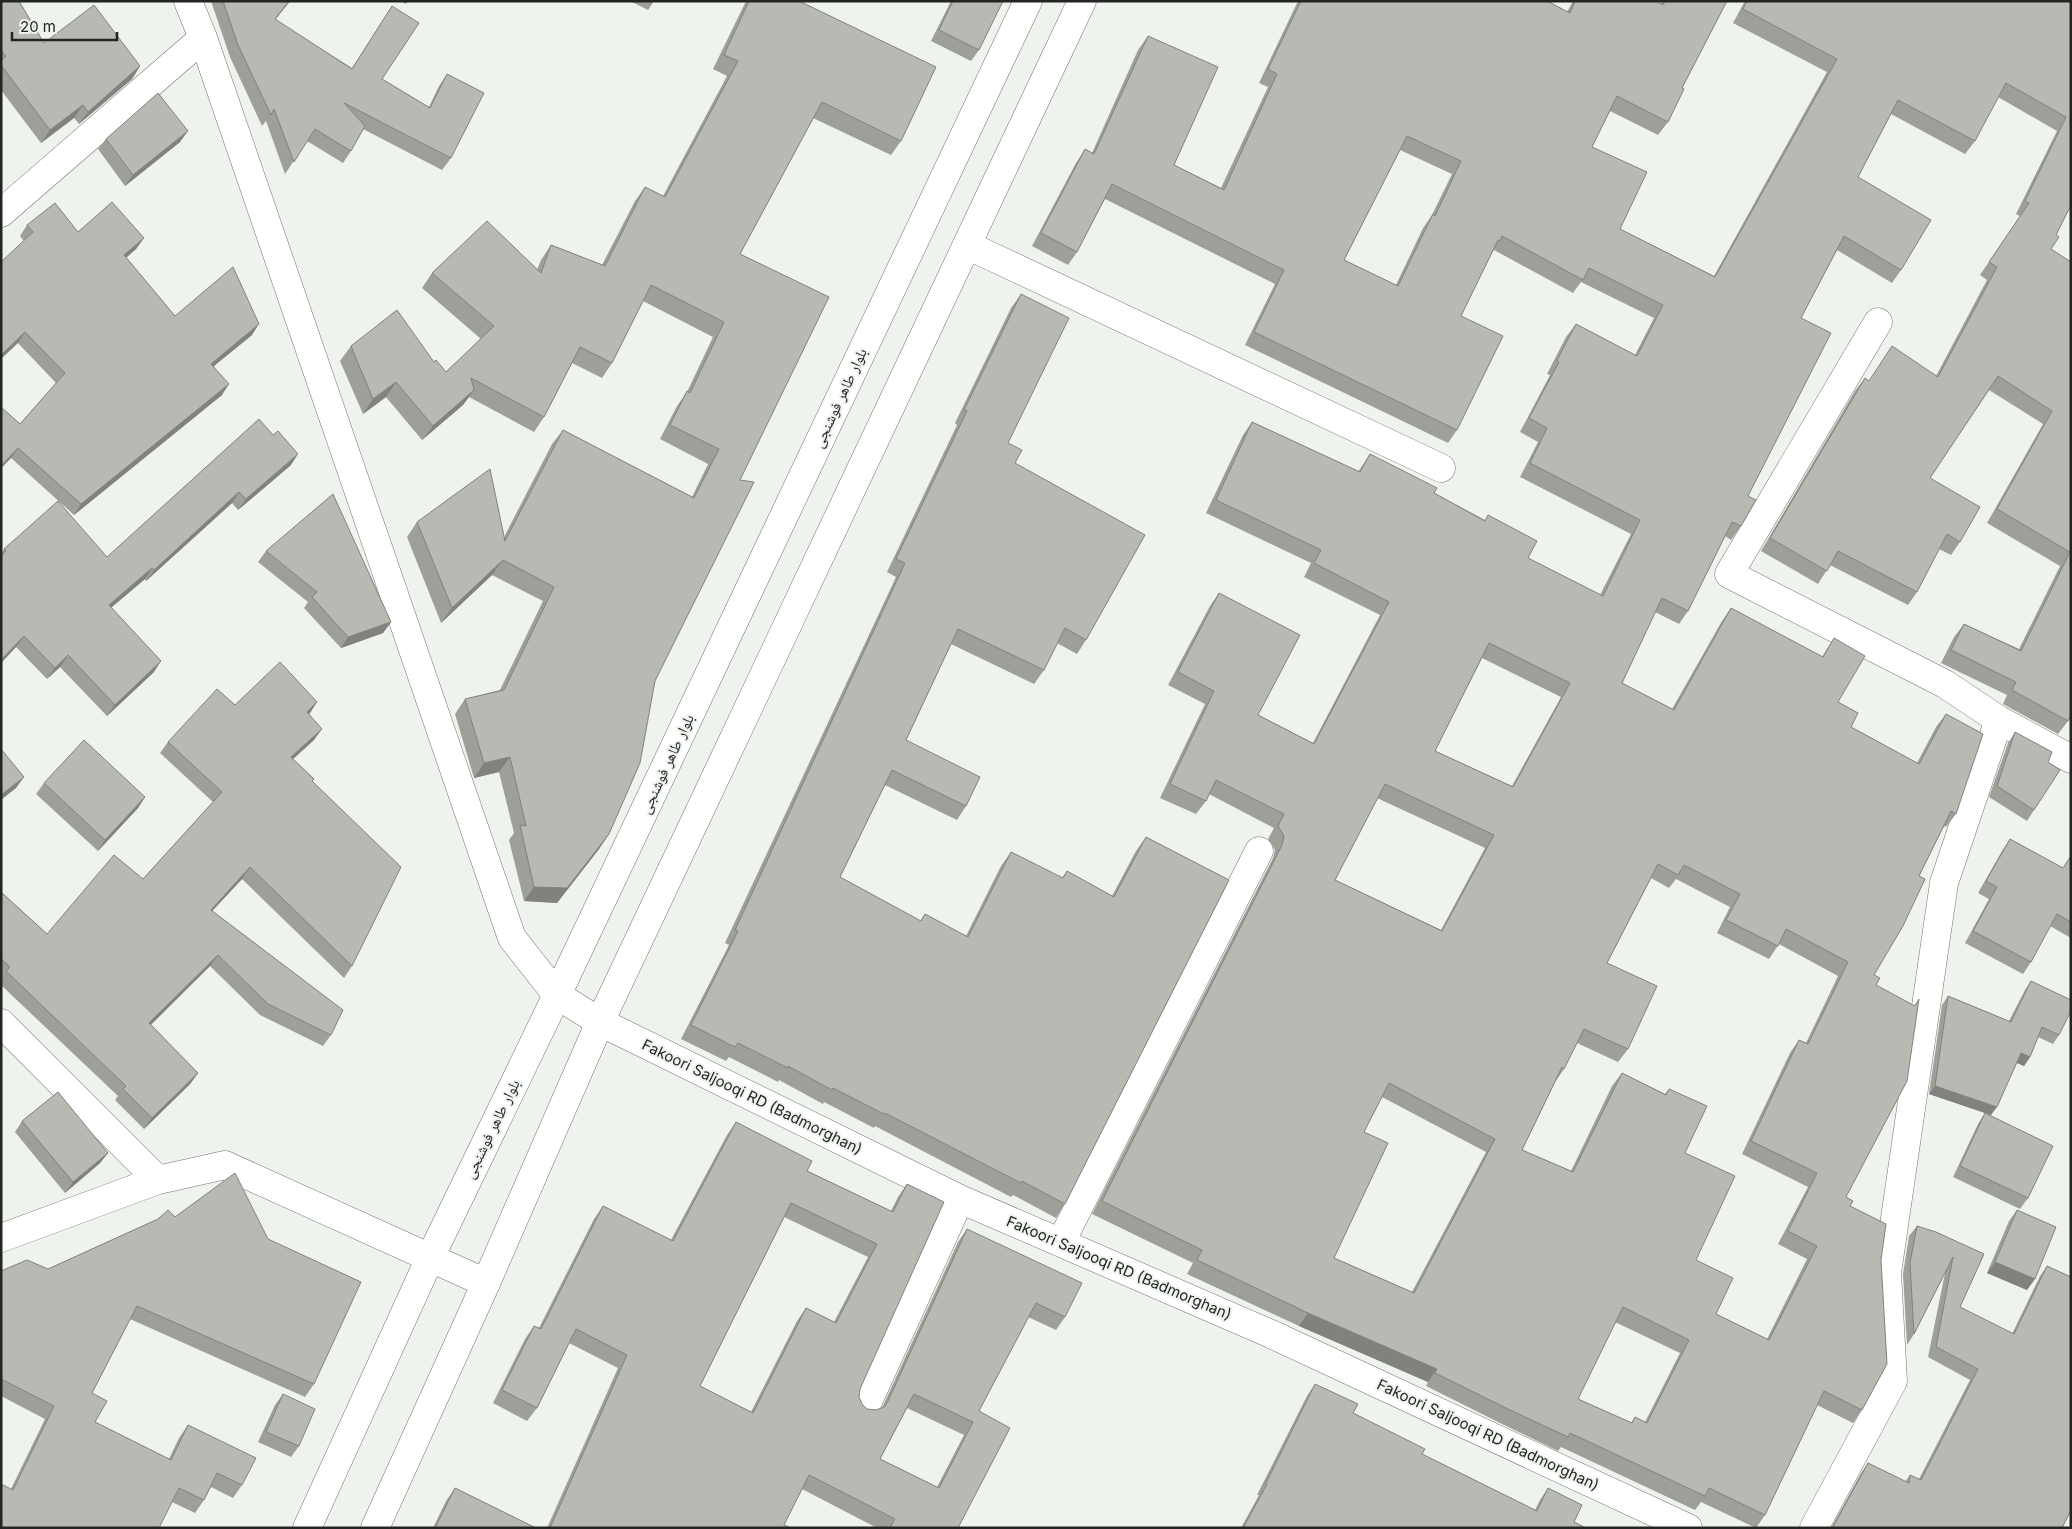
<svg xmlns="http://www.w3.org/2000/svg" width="2072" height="1529" font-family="Inter,'Noto Naskh Arabic',sans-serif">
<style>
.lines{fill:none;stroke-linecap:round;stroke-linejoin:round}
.minor-casing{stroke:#70756f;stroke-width:29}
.tertiary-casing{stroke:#70756f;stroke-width:29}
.minor{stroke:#fff;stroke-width:28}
.tertiary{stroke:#fff;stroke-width:28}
.wall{fill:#9e9f99;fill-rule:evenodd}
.shaded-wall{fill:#81827d}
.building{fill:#b8b9b2;stroke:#81827d;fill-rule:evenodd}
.labels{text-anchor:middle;stroke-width:4;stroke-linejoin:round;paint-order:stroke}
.street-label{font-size:15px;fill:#232523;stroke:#eef4ed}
</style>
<rect width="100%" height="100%" fill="#eef4ed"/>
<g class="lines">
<g class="minor-casing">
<path id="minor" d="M188,1L203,38L512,938L557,995L600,1022L960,1199L1271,1334L1688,1528
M1,213L203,38
M967,245L1441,468
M1878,322L1729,574L1945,684L1999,720L2071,759
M1,1023L158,1180
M1,1238L158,1180L225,1165L486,1283
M1061,1242L1259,851
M865,1408L960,1199
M1814,1528L1893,1381L1887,1273L1944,883L1999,720"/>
</g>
<g class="tertiary-casing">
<path id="tertiary" d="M307,1528L430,1258L557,995L1028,1
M375,1528L486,1283L600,1022L1082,1"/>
</g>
<use href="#minor" class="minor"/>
<use href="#tertiary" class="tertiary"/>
</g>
<path class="wall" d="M1,1L44,43L140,66L132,79L79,124L74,118L41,143L1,90Z
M211,1H290L275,20L352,68L392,6L382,79L429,107L439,86L447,74L451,158L442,170L363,129L351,151L343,163L307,141L285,174L266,121L262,126L230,57Z
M401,1H408L406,4Z
M630,1H654L648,10Z
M746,1H799L901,141L891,155L813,118L740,254V480L655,681L609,834L599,849L557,903L524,901L509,840L514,833L499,772L474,778L455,714L465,699L500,690L543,601L492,575L441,623L407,537L417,522L504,537L552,444L563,430L692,497L708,464L660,439L677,406L687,392L713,337L643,301L612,363L602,378L572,363L544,417L534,432L469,397L463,405L422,440L386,397L363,414L340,361L351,346L434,362L446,372L481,339L422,288L432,273L537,270L541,260L551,245L602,265L635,201L645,187L663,196L727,76L713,69Z
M951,1H1003L979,50L971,61L931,41Z
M1298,1H1547L1567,12L1573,1H1656L1661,4L1662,1H1727L1682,88L1668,122L1658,135L1610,111L1592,147L1620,229L1714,276L1827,72L1733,23L1745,1H2071V205L2056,235L2051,249L2071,262V715L2068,721L2058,734L2003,704L2007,695L1941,663L1954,637L1964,624L2019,649L2060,566L1987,523L2043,424L1989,390L1930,478L1960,542L1951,555L1939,549L1917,592L1908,605L1830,565L1818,584L1761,551L1855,391L1865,378L1869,381L1936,376L1987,280L1980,275L2020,216L2016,214L2057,131L1998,97L1975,141L1965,154L1891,114L1858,177L1901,270L1892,283L1837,250L1801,318L1748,496L1741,526L1731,540L1725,536L1688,611L1679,624L1655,612L1622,683L1672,709L1722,621L1731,608L1822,657L1834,638L1838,702L1851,727L1917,763L1936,727L1946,714L1956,814L1946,827L1944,826L1919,876L1874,975L1876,985L1914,1006L1919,999L1846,1197L1850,1206L1862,1410L1853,1423L1817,1405L1765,1515L1756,1528L1701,1502L1695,1510L1561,1447L1558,1451L1500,1423L1426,1386L1428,1382L1299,1326L1187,1274L1193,1263L1092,1214L1273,858L1275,850L1268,839L1274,828L1209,794L1206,801L1196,814L1160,798L1205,704L1168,685L1210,606L1219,593L1258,715L1313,743L1380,615L1304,577L1311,563L1206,513L1243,435L1252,422L1358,472L1370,454L1434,493L1485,520L1488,515L1528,558L1600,595L1631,534L1520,477L1538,442L1520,432L1550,375L1547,374L1566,337L1576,324L1635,355L1654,318L1581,282L1573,293L1494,250L1491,255L1461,316L1457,430L1448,443L1245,345L1275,284L1105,199L1077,252L1068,265L1032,246L1076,163L1085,149L1092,153L1138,50L1148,36L1174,165L1221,188L1268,87L1259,83ZM1400,150L1452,174L1432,215L1423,228L1396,285L1344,260ZM1482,658L1561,697L1512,786L1435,751ZM1377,798L1485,848L1441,930L1335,880ZM1651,878L1669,888L1676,879L1730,907L1717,933L1769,959L1779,944L1838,976L1806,1043L1799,1040L1790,1053L1742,1154L1808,1187L1778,1244L1807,1259L1767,1339L1716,1314L1696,1260L1685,1153L1669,1089L1665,1094L1622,1073L1612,1086L1571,1171L1522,1150L1555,1082L1564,1069L1577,1043L1618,1062L1628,1049L1607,963ZM1382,1097L1486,1152L1412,1292L1334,1258L1364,1132ZM1615,1322L1680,1353L1645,1422L1635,1417L1631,1423L1578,1399Z
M106,139L180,142L125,186L98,149Z
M27,225L78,232L144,238L136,249L126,257L175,316L252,335L214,366L222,395L74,515L11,458L1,468V407L20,424L56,383L18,343L24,241L20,236Z
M1021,294L1008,443L1015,463L1086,640L1077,654L1057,643L1044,670L1034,684L951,644L906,740L966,806L957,820L885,785L840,877L920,921L925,914L966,936L1001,866L1011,852L1062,878L1067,871L1112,896L1136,851L1146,837L1065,1204L1056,1218L1013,1195L1011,1197L875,1126L874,1128L824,1102L823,1104L779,1080L778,1082L729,1057L726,1061L681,1039L729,945L725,943L896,577L887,572L957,425L955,423L1011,308Z
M291,465L238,510L232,503L146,581L145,579L111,608L154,672L107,716L60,667L47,679L16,647L1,663V554L4,549L107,557Z
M266,551L391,622L383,633L341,648L304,608L308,602L258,562Z
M317,702L309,714L314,740L293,759L312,782L352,966L344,978L242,879L212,911L331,1035L323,1046L260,1015L210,966L151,1025L198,1073L190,1084L144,1129L115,1100L118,1096L1,985V892L47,934L143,879L213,802L160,753L168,742L235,705Z
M2015,732L2048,762L2034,810L2027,821L1989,797L2008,743Z
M44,783L145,797L138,808L98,851L36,794Z
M2010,839L2063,868L2071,855V938L2050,926L2031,962L2023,974L1965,943L1989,899L1978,893L2002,851Z
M2031,981L2059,1035L2053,1044L2038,1037L2030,1057L2024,1066L2017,1063L1991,1115L1929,1094L1942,1005L1948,996L2009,1021L2025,990Z
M1985,1113L2028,1198L2020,1209L1953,1177L1978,1124Z
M22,1121L108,1153L100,1163L65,1193L15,1132Z
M736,1122L807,1171L891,1211L898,1197L907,1184L860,1389L859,1397L862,1404L867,1409L876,1410L882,1408L958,1242L967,1229L1065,1317L1056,1330L1028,1317L979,1411L958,1528H877L802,1489L784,1525L788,1528H547L618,1368L569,1343L537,1408L527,1421L493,1403L525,1339L534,1326L539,1328L594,1219L603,1206L671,1240L727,1135ZM784,1217L868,1257L834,1322L806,1308L797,1321L751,1412L700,1386ZM907,1408L964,1435L937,1487L880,1459Z
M2017,1210L2027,1290L1987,1273L2009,1221Z
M158,1219L314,1384L305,1397L130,1319L92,1393L95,1422L169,1459L179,1438L188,1425L242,1485L233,1498L211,1487L204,1500L195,1513L172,1502L1,1528L11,1489L45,1419L1,1396V1271L48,1269Z
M1917,1226L1984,1254L1960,1307L2012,1334L2040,1276L2047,1266L2071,1277V1513H2070L2062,1528H1831L1861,1473L1868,1463L1905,1482L1910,1475L1919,1479L1970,1380L1928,1357L1945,1273L1914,1334L1907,1345L1903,1274L1909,1236Z
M1315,1384L1353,1413L1422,1454L1535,1510L1540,1500L1548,1488L1574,1522L1586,1528H1241L1259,1495H1257L1307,1396Z
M283,1394L299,1446L291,1457L258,1442L275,1405Z
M455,1488L536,1528H433L446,1501Z"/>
<path class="shaded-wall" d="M289,1H290L266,31L275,19Z
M140,66L132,79L79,124L88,112Z
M83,105L74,118L41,143L50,130Z
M188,131L180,142L125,186L133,175Z
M144,238L136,249L117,266L124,255Z
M259,324L252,335L204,374L211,364Z
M25,332L18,343L1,359V355Z
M396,382L386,397L363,414L373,399Z
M229,384L222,395L74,515L81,504Z
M474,390L463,405L422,440L433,426Z
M18,448L11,458L1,468V466Z
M298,454L291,465L238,510L246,499Z
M239,492L232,503L146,581L154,570Z
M503,560L492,575L441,623L452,608Z
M152,568L145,579L101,616L109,605Z
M391,622L383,633L341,648L348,637Z
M24,636L16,647L1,663V660Z
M68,655L60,667L47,679L55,668Z
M161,661L154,672L107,716L115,705Z
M317,702L310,713L299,723L307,712Z
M322,729L314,740L283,768L291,757Z
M510,757L499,772L474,778L484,763Z
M24,777L16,788L1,800V795Z
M145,797L138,808L98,851L105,840Z
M609,834L599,849L557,903L524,901L534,887Z
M250,867L242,879L203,921L211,910Z
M218,955L210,966L141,1034L149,1023Z
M2021,1053L2030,1057L2024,1066L2015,1062Z
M198,1073L190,1084L144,1129L152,1118Z
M1935,1086L1997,1107L1991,1115L1929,1094Z
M108,1153L100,1163L65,1193L73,1182Z
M1995,1262L2035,1279L2027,1290L1987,1273Z
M1308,1313L1437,1369L1428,1382L1299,1326Z"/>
<path class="building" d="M1,1H19L44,43L94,5L140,66L88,112L83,105L50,130L1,65V60L6,56L1,50Z
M223,1H289L275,19L352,69L392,6L419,23L382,79L430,108L447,74L484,93L451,158L344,103L365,126L351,151L315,129L294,162L274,109L271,115L238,45Z
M749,1H799L936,67L901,141L822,102L740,254L829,297L740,480L754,482L655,681L640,763L609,834L567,888L534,887L520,825L526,826L510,757L484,763L465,699L504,690L554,587L503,560L452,608L417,522L490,469L505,541L563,430L694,498L719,449L670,425L687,391L690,393L724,322L651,285L612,363L580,347L544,417L471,378L474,390L433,426L396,382L373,399L351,346L397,310L434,362L436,360L446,372L494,326L432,273L487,221L541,273L551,245L605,266L645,187L665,197L738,61L724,55Z
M953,1H1003L979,50L939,30Z
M1301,1H1547L1570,13L1575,1H1656L1663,5L1665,1H1727L1682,88L1684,89L1668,122L1617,96L1592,147L1647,172L1620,229L1715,277L1837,59L1743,9L1747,1H2071V205L2056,235L2059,237L2051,249L2071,262V715L2068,721L2012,690L2016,682L1951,650L1964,624L2021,651L2070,552L1997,509L2052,411L1998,376L1930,478L1980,507L1960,542L1947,534L1917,592L1838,551L1827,571L1770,538L1865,378L1869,381L1892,346L1938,377L1997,267L1989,262L2029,203L2025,201L2066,117L2006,83L1975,141L1898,100L1858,177L1931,220L1901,270L1844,236L1801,318L1831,333L1748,496L1756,500L1741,526L1732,522L1688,611L1662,598L1622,683L1674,710L1731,608L1823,657L1834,638L1865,656L1838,702L1858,713L1851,727L1919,764L1946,714L1983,734L1956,814L1951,811L1919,876L1925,879L1903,926L1874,975L1880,978L1876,985L1915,1006L1919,999L1907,1081L1846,1197L1853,1201L1850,1206L1886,1224L1881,1260L1887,1364L1862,1410L1824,1391L1765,1515L1709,1488L1705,1496L1570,1433L1568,1437L1510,1410L1435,1373L1437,1369L1308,1313L1197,1260L1202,1250L1102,1201L1282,845L1284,836L1278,826L1284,814L1216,780L1206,801L1170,784L1214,691L1178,672L1219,593L1300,635L1258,715L1314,744L1389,602L1314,563L1321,550L1216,500L1252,422L1360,472L1370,454L1437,488L1434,493L1485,521L1488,515L1537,541L1528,558L1603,596L1640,520L1530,463L1547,428L1529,418L1559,362L1557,360L1576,324L1637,356L1663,305L1589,268L1583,280L1502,236L1500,241L1498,240L1461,316L1503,336L1457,430L1254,332L1284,270L1112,184L1077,252L1041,233L1085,149L1094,154L1148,36L1218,67L1174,165L1224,190L1277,74L1268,69ZM1407,136L1461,161L1435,216L1433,214L1398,286L1344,260ZM1489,643L1570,683L1513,787L1435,751ZM1385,784L1494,835L1442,931L1335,880ZM1658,864L1678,875L1684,865L1740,894L1726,920L1778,946L1786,929L1848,962L1808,1044L1799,1040L1751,1141L1817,1173L1788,1231L1817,1246L1769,1340L1716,1314L1733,1278L1696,1260L1735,1176L1685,1153L1707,1106L1669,1089L1666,1095L1622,1073L1573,1172L1522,1150L1562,1067L1564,1069L1584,1029L1628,1049L1657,986L1607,963ZM1389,1083L1495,1139L1414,1293L1334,1258L1388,1143L1364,1132ZM1623,1307L1689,1340L1647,1423L1635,1417L1632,1423L1578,1399Z
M158,93L188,131L133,175L106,139Z
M112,202L144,238L124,255L175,316L233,267L259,324L211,364L229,384L81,504L18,448L1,466V407L20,424L65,373L25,332L1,355V262L33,232L27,225L55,203L78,232Z
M1021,294L1069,318L1008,443L1022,450L1015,463L1145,535L1086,640L1065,628L1044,670L958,629L906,740L980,777L966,806L892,770L840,877L921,921L925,914L968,937L1011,852L1063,878L1067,871L1114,897L1146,837L1229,880L1065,1204L1022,1181L1021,1183L885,1113L884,1114L833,1088L832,1090L788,1066V1068L738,1043L735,1047L691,1025L738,931L735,930L905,563L896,559L967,411L964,410Z
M259,419L273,435L278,431L298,454L246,499L239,492L154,570L152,568L109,605L161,661L115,705L68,655L55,668L24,636L1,660V556L6,551L4,549L58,501L107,557Z
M333,494L391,622L348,637L312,597L317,592L266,551Z
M280,662L317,702L307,712L322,729L291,757L314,779L312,781L401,867L352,966L250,867L211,910L343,1010L331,1035L268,1004L218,955L149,1023L198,1073L152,1118L123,1089L126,1086L6,971L10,967L1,959V892L47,934L114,855L143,879L222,792L168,742L217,689L235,705Z
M2015,732L2052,752L2048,762L2060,770L2034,810L1997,786Z
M84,740L145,797L105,840L44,783Z
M1,749L24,777L1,795Z
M2010,839L2063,868L2071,856V922L2057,914L2031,962L1973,931L1997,887L1986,881Z
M2031,981L2071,1000V1011L2059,1035L2042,1027L2030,1057L2021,1053L1997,1107L1935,1086L1948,996L2011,1022Z
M58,1092L108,1153L73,1182L22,1121Z
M1985,1113L2053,1146L2028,1198L1960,1166Z
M736,1122L812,1161L807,1171L893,1212L907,1184L944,1202L860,1389L859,1397L862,1404L867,1409L876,1410L884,1407L888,1401L967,1229L1082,1283L1065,1317L1036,1303L979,1411L1010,1428L958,1528H890L895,1519L809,1475L784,1525L789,1527L788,1528H550L627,1355L576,1329L537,1408L502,1390L534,1326L541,1329L603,1206L673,1241ZM791,1203L877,1244L836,1323L806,1308L753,1413L700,1386ZM914,1394L973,1422L939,1488L880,1459Z
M235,1173L268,1239L361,1282L314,1384L137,1306L92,1393L107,1401L95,1422L171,1460L188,1425L256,1458L242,1485L217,1473L204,1500L179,1488L159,1528H1V1484L13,1490L54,1406L1,1379V1271L27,1260L48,1269L158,1219L168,1210L175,1217Z
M2017,1210L2056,1227L2035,1279L1995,1262Z
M1917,1226L1936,1232L1984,1254L1960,1307L2014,1334L2047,1266L2071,1277V1510L2062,1528H1835L1833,1527L1868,1463L1909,1483L1910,1475L1921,1480L1978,1369L1936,1347L1953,1257L1914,1334L1910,1263Z
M1315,1384L1358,1404L1353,1413L1425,1449L1422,1454L1537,1511L1548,1488L1582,1505L1574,1522L1586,1528H1243L1267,1484L1266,1483Z
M283,1394L315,1409L299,1446L266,1432Z
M455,1488L536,1528H435Z"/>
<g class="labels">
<g class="street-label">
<text transform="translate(840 398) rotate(-65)" y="5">بلوار طاهر فوشنجی</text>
<text transform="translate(667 764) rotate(-65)" y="5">بلوار طاهر فوشنجی</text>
<text transform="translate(752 1097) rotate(26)" y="5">Fakoori Saljooqi RD (Badmorghan)</text>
<text transform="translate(492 1129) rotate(-64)" y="5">بلوار طاهر فوشنجی</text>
<text transform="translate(1119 1268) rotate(23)" y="5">Fakoori Saljooqi RD (Badmorghan)</text>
<text transform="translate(1488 1435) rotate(25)" y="5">Fakoori Saljooqi RD (Badmorghan)</text>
</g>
</g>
<rect width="2072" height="1529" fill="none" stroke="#232523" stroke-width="5"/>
<path d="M12 32v8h105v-8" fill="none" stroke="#232523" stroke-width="2.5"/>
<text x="20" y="32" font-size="15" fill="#232523" stroke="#eef4ed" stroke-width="4" paint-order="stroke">20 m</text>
</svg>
